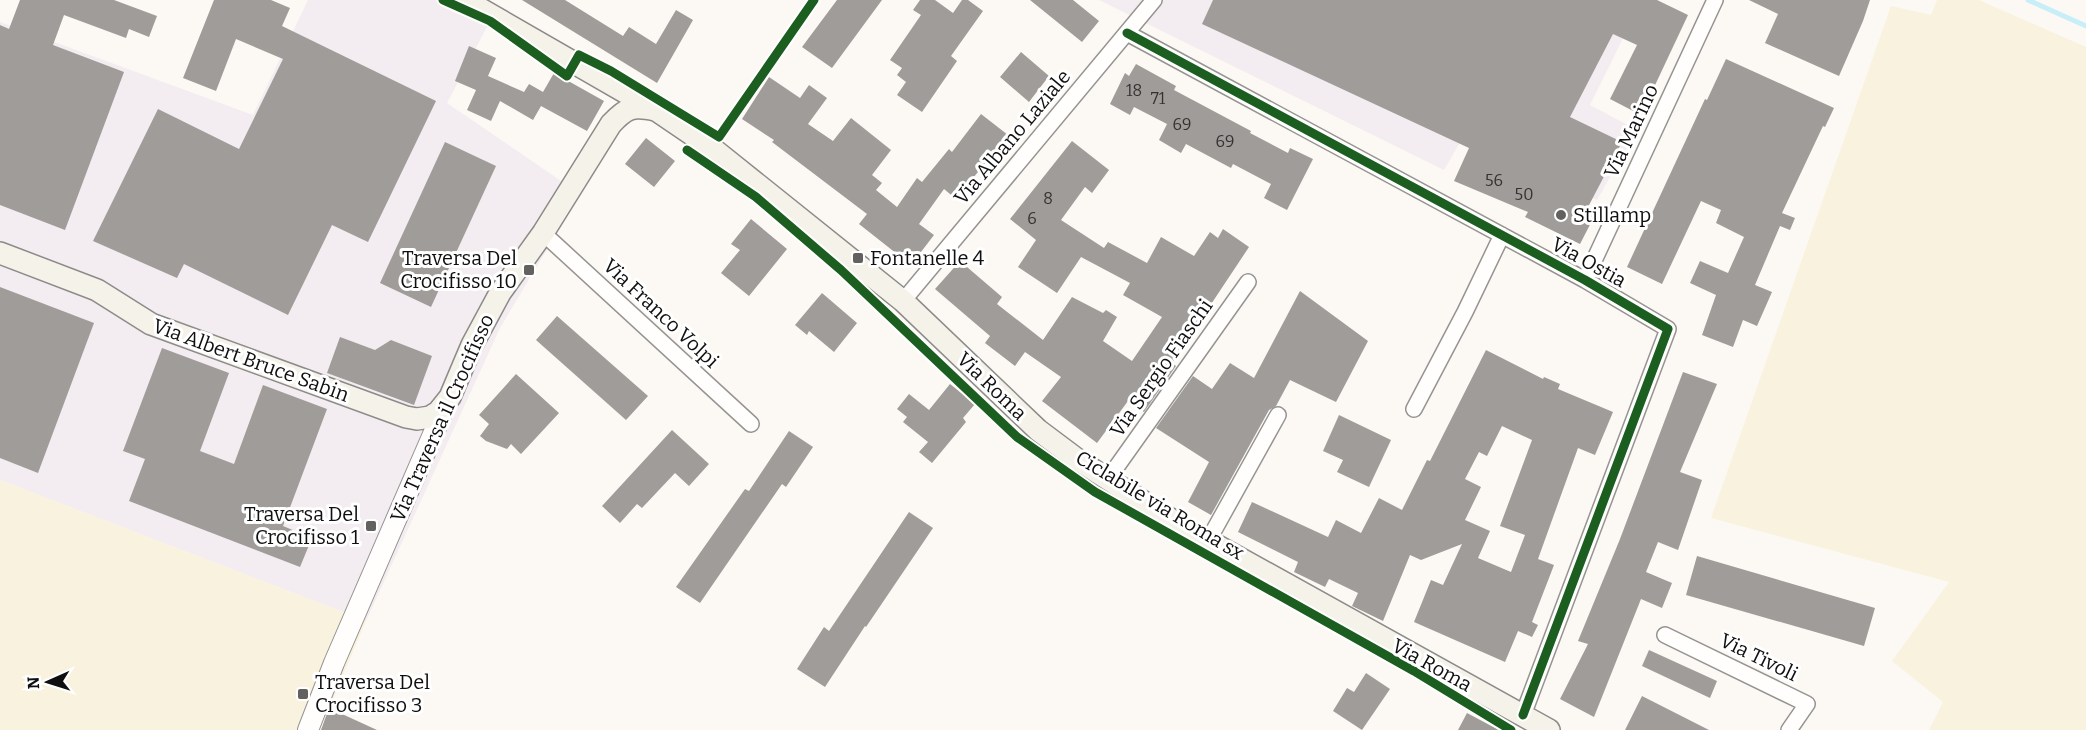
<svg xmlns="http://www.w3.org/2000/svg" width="2086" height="730" font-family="Bitter,serif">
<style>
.industrial{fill:#f3ecf1}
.farmland{fill:#f9f2df}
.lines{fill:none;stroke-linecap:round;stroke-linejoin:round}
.stream{stroke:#c8eef8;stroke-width:5}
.building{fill:#9f9c99;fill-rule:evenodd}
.minor-casing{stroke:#969492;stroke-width:18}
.tertiary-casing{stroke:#969492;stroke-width:22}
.secondary-casing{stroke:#8c8b89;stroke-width:24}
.minor{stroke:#fffefd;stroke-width:15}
.tertiary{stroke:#fffefd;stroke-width:20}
.secondary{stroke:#f5f2ea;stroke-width:21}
.cycleway-casing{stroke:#fff;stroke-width:13}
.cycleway{stroke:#1b5e20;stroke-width:9}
.poi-dot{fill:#62615f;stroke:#fff;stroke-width:2}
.labels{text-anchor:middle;stroke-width:6;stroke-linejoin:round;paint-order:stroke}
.number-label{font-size:16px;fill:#333232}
.street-label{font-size:20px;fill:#0f0f0f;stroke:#fff}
.poi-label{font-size:20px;fill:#0f0f0f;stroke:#fff;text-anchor:start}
</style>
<rect width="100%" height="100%" fill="#fcf9f4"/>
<path class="industrial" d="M308,0H436L489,23L447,103L580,194L500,328L366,621L0,480V22L253,115Z
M1099,0H1642L1590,105L1637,130L1597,200L1462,139L1444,170Z"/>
<path class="farmland" d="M1937,0H1979L2086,47V730H1929L1943,702L1892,661L1949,582L1711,518L1891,6L1931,15Z
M0,480L366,621L320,730H0Z"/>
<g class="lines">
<path class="stream" d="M2028,0L2086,26"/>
</g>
<path class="building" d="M20,0H114L157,16L149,37L129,29L126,38L64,15L53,45L124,72L65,230L0,205V25L9,29Z
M214,0H271L290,8L282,26L436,101L368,242L332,225L288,315L184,264L177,278L93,241L158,109L239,149L283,59L236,39L216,91L183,78Z
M522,0H565L623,36L629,27L656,44L676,10L693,20L657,83Z
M837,0H882L832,68L802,47Z
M920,0H935L953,13L962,0H968L983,11L951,56L957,61L922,112L897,95L906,82L897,75L902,68L890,60L921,15L913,10Z
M1030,0H1073L1099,21L1082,42Z
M1213,0H1657L1688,15L1641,115L1610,99L1637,45L1613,34L1570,117L1622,142L1587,209L1596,213L1580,244L1525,217L1528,212L1454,181L1469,148L1202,24Z
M1749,0H1870L1863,21L1839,76L1765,43L1778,14Z
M469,46L496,58L488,76L524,92L529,84L543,92L554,73L604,101L587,131L541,106L533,120L500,101L491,121L467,110L476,90L455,81Z
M1021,52L1049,76L1029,102L1000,77Z
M1726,59L1834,108L1825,127L1823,126L1782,213L1795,218L1790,230L1780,226L1755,285L1772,292L1757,326L1743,320L1733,347L1702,335L1716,295L1690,283L1700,261L1728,273L1744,237L1716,223L1721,210L1701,201L1662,284L1627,267L1705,99L1707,100Z
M1136,64L1176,86L1174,90L1251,131L1250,133L1288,153L1290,148L1313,159L1287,210L1264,198L1271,184L1233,164L1231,168L1186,144L1181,153L1159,140L1167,124L1134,107L1130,115L1110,104L1125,73L1129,76Z
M769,77L800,98L809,85L827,98L808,124L833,141L851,118L891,150L872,175L882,183L876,190L897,207L917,178L922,182L949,149L952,152L981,114L1008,135L956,199L944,189L919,224L934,235L911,265L859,224L867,214L772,142L774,140L742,119Z
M646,138L675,161L654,187L625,164Z
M1072,141L1109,170L1092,193L1085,187L1061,220L1104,248L1108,242L1147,263L1161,237L1194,256L1210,232L1218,238L1223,229L1249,247L1172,363L1176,366L1144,412L1128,401L1097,443L1042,401L1061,377L1025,352L1015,366L985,343L990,336L935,289L960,261L1002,297L997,304L1043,340L1072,297L1103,313L1106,310L1117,317L1103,341L1132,361L1162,317L1123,295L1130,283L1081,257L1057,293L1018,267L1036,240L1010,219Z
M445,142L496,166L431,307L380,283Z
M751,219L787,249L749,296L721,273L740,250L731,244Z
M0,287L94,323L38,473L0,458Z
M1300,291L1368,341L1336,402L1290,380L1276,406L1269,410L1211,515L1188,502L1209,462L1156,428L1193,376L1212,389L1230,363L1254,378Z
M822,293L857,323L834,352L809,331L807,335L795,325Z
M557,316L648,396L626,420L536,340Z
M340,337L375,350L391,340L432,356L414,405L327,373Z
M162,348L229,373L200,451L234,464L263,385L327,409L283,526L312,538L300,567L129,501L145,459L123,451Z
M1486,350L1543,379L1544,377L1560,384L1558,389L1613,412L1595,455L1578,448L1538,559L1554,565L1532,622L1538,625L1532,637L1518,631L1505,662L1414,622L1431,580L1443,585L1462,544L1421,560L1410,555L1383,621L1352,606L1358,593L1329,579L1325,587L1294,572L1298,562L1238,532L1252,502L1328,537L1336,520L1361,533L1379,498L1402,510L1427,460L1430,461ZM1502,426L1532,440L1500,526L1525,535L1511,572L1478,558L1490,531L1465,520L1481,487L1465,479L1479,452L1487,456Z
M1683,372L1717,384L1680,472L1702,480L1678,550L1658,542L1646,572L1672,583L1662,608L1641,599L1594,717L1560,699L1588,644L1578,641L1620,539Z
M516,374L559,413L521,454L511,444L507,449L486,441L480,436L489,424L479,415Z
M950,384L975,404L963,418L966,422L932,463L919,452L928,442L903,422L907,417L897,409L909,394L929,410Z
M1339,415L1391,440L1369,487L1337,472L1343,460L1323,451Z
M672,430L709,464L689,486L675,473L642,508L637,504L620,523L602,506Z
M789,431L813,447L786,487L782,484L700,603L676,587L745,489L749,491Z
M909,512L933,528L866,627L865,626L825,687L797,669L824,627L829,631Z
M1697,556L1875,608L1864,646L1686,595Z
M1649,650L1717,681L1710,698L1642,666Z
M1366,673L1390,689L1362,730L1333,711L1347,688L1354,692Z
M1642,696L1709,730H1625Z
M329,708L377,730H321Z
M1467,713L1499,730H1458Z"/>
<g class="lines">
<g class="minor-casing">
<path id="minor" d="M1127,33L1585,280L1668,329L1523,715
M543,233L751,424
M1585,280L1715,0
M903,301L1154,0
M1414,409L1465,312L1502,235
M1108,479L1248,282
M1208,541L1278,415
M1665,635L1807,704L1789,730"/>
</g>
<g class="tertiary-casing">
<path id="tertiary" d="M308,730L334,663L447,402"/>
</g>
<g class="secondary-casing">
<path id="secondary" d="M465,0L656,110L712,148L903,301L1038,430L1078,460L1178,524L1549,730
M0,253L97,290L151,324L406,417L417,419L430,417L438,412L450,397L472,345L500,293L543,233L611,124C626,108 632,105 655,110"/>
</g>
<use href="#minor" class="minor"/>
<use href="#tertiary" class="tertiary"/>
<use href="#secondary" class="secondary"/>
<g class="cycleway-casing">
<path id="cycleway" d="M443,0L490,21L567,76L579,55L611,71L719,137L814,0
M1127,33L1585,280L1668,329L1523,715
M687,150L756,197L841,270L1017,437L1095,492L1414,671L1511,730"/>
</g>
<use href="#cycleway" class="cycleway"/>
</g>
<g class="poi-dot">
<circle cx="1561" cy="215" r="6"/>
<rect x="852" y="252" width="12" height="12" rx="3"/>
<rect x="523" y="264" width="12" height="12" rx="3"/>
<rect x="365" y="520" width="12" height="12" rx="3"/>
<rect x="297" y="688" width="12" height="12" rx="3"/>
</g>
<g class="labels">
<g class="number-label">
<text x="1134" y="96">18</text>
<text x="1158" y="104">71</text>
<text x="1182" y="130">69</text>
<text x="1225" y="147">69</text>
<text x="1494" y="186">56</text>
<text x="1524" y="200">50</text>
<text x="1048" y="204">8</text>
<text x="1032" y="224">6</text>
</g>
<g class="street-label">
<text transform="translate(1631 131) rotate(-65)" y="7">Via Marino</text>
<text transform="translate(1012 137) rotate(-50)" y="7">Via Albano Laziale</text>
<text transform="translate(1589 262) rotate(29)" y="7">Via Ostia</text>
<text transform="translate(661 313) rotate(43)" y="7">Via Franco Volpi</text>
<text transform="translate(251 360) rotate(20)" y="7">Via Albert Bruce Sabin</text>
<text transform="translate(1161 368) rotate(-55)" y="7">Via Sergio Fiaschi</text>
<text transform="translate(992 386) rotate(44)" y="7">Via Roma</text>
<text transform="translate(442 418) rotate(-66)" y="7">Via Traversa il Crocifisso</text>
<text transform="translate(1160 505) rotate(31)" y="7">Ciclabile via Roma sx</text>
<text transform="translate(1759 657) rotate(26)" y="7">Via Tivoli</text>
<text transform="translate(1432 665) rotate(29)" y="7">Via Roma</text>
</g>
<g class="poi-label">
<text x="1573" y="222">Stillamp</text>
<text x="517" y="265" text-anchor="end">Traversa Del<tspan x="517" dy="23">Crocifisso 10</tspan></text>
<text x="870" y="265">Fontanelle 4</text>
<text x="359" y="521" text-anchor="end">Traversa Del<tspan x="359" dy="23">Crocifisso 1</tspan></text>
<text x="315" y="689">Traversa Del<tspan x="315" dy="23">Crocifisso 3</tspan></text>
</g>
</g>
<g transform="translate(48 682) rotate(267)" stroke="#ffffff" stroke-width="4.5" paint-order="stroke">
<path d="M0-4.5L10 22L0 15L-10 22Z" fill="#0f0f0f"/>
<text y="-9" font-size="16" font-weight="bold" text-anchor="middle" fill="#0f0f0f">N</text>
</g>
</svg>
